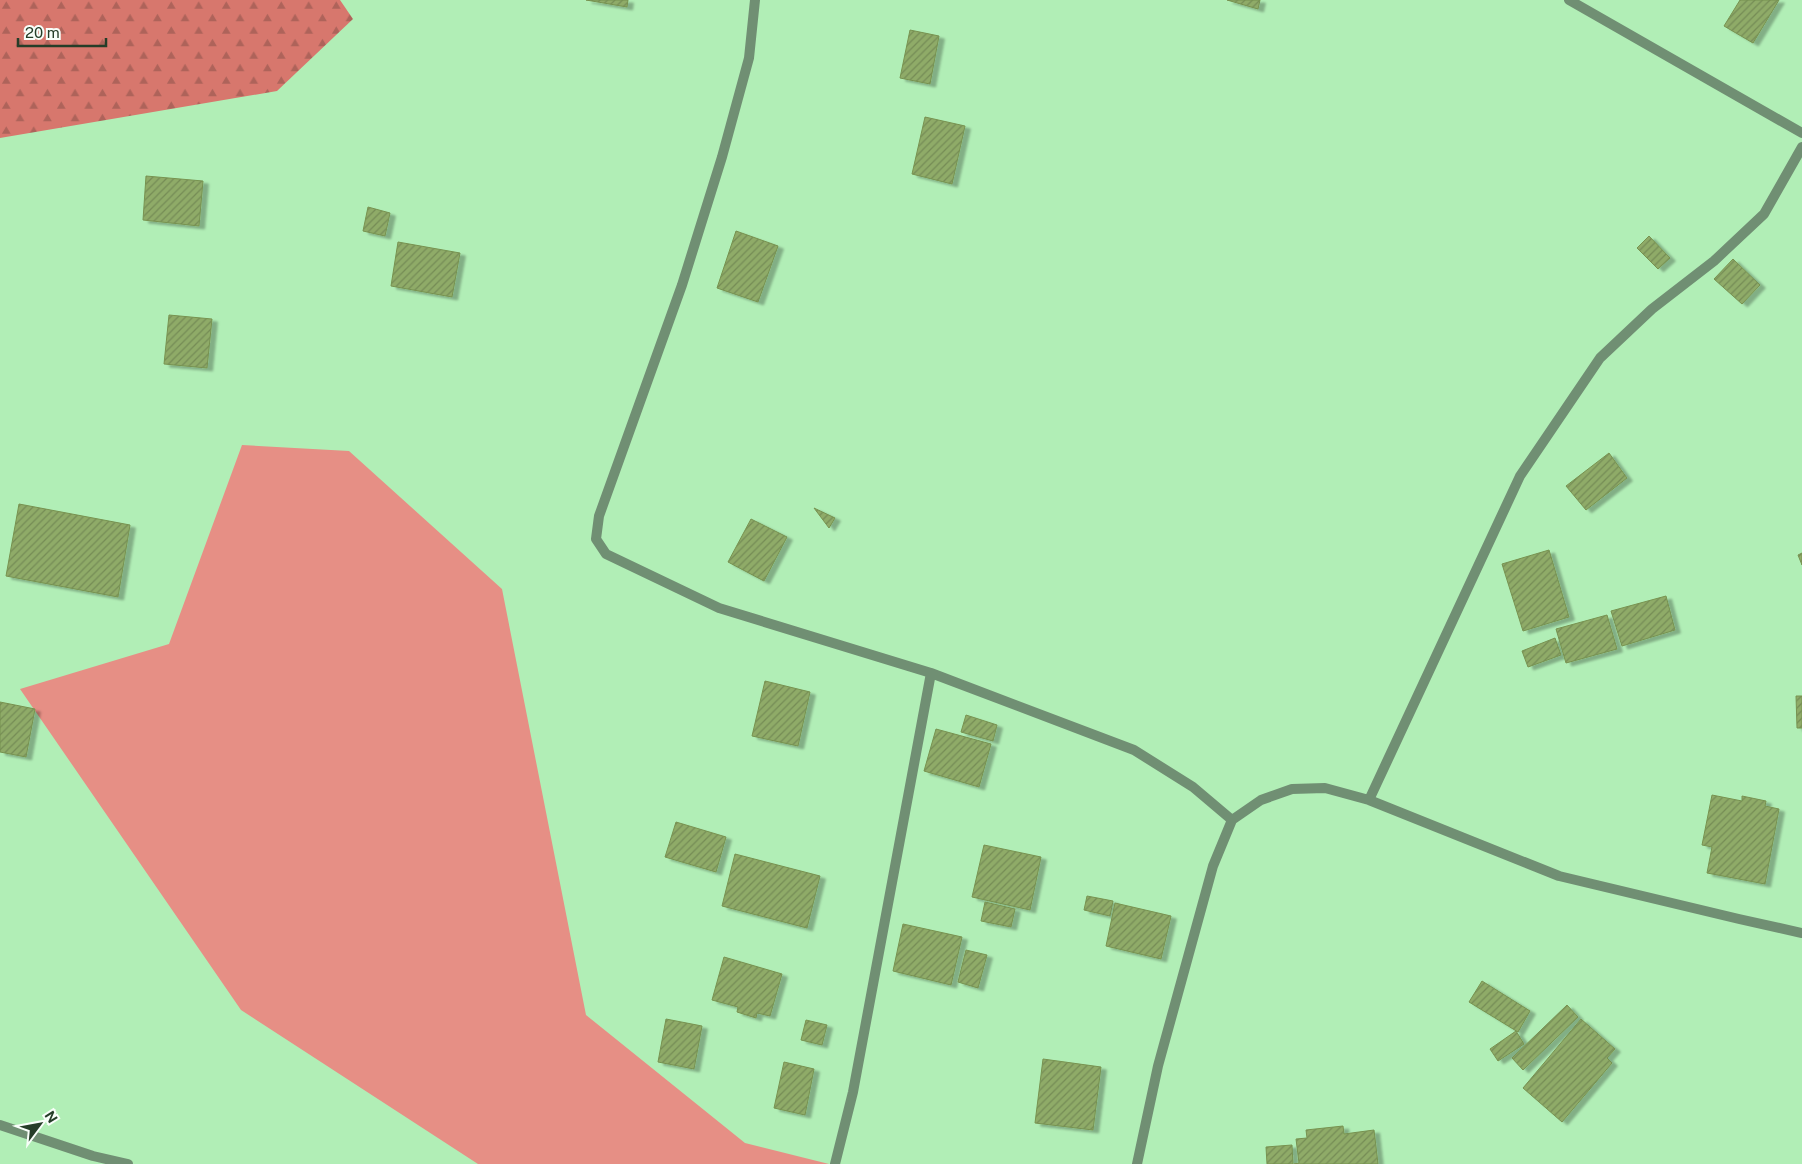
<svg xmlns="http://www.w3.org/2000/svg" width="1802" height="1164" font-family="'Public Sans',sans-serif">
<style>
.grass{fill:#e68f85}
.forest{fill:url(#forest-firs)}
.building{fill:url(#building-hatch);stroke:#779250;filter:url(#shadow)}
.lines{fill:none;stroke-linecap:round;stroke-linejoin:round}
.street{stroke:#708f73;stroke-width:10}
</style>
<defs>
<pattern id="forest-firs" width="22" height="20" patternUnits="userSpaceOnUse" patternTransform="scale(1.25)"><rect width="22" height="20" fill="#d7776d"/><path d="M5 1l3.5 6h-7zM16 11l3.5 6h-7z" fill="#ae635a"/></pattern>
<pattern id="building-hatch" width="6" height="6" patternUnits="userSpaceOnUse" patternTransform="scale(1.25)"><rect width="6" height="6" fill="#8fab68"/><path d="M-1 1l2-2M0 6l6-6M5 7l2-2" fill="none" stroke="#758c56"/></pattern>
<filter id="shadow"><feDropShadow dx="5.5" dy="3" stdDeviation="1" flood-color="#0004"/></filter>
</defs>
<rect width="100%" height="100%" fill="#b1eeb6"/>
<path class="grass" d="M242,445L349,451L502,589L586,1015L745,1143L829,1164H478L241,1010L20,689L169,644Z"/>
<path class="forest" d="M0,0H340L353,19L277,91L0,138Z"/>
<path class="building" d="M586,0H628L627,7Z
M1227,0H1260L1258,9Z
M1740,0H1779L1753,43L1724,26Z
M910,30L939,36L930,84L900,78Z
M925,117L965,126L952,184L912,174Z
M146,176L203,181L199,226L143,220Z
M368,207L390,213L385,236L363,231Z
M736,231L778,246L758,302L717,288Z
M1649,236L1670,258L1658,269L1637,248Z
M398,242L460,253L452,297L391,286Z
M1733,259L1760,285L1742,304L1714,279Z
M169,315L212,319L207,368L164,364Z
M1609,453L1627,478L1586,510L1566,486Z
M19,504L130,525L118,597L6,576Z
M814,508L835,518L829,528Z
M751,519L787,537L764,581L728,562Z
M1549,550L1569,617L1523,631L1502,564Z
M1802,553V565L1798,555Z
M1666,596L1675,630L1622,646L1611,611Z
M1607,615L1617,649L1566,663L1556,629Z
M1555,638L1561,655L1528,667L1522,651Z
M765,681L810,692L798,746L752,736Z
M1796,696H1802V728H1797Z
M0,702L35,709L26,757L0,752Z
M966,715L997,725L993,741L961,732Z
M936,729L991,744L979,787L924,771Z
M1712,795L1742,801V796L1766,801L1765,806L1779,809L1765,884L1707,873L1712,847L1702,845Z
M676,822L726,837L716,872L665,857Z
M984,845L1041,857L1030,910L972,897Z
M735,854L820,876L807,928L722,906Z
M1087,896L1113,901L1110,916L1084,910Z
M985,902L1015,909L1011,927L981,921Z
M1115,903L1171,916L1161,959L1106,946Z
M903,924L962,937L951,985L893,971Z
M966,950L987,955L978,988L958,982Z
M724,957L782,974L770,1016L757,1013L756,1018L737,1012L738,1007L712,1000Z
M1482,981L1530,1011L1518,1032L1469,1002Z
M1567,1005L1578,1017L1523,1070L1512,1058Z
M666,1019L702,1026L694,1069L658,1062Z
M1581,1019L1615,1049L1607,1058L1612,1063L1562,1122L1523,1088Z
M806,1020L827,1025L822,1045L801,1040Z
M1516,1031L1524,1044L1498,1061L1490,1049Z
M1043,1059L1101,1067L1093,1130L1035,1123Z
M784,1062L814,1069L805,1115L774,1108Z
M1343,1126L1344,1134L1374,1130L1378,1164H1294L1299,1163L1296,1139L1307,1138L1306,1130Z
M1292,1145L1293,1164H1267L1266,1147Z"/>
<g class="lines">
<path class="street" d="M755,0L749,58L722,157L682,285L599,516L596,539L606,554L719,608L931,673L1134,750L1193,787L1232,820L1213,866L1158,1066L1137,1164
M1569,0L1802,133
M1369,800L1520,476L1600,358L1652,309L1714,261L1764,214L1802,147
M1232,820L1261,800L1292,789L1325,788L1369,800L1559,876L1739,919L1802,933
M0,1125L93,1156L128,1164
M835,1164L853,1092L931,673"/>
</g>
<g transform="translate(40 1124) rotate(58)" stroke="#f8fef9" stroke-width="4" paint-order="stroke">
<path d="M0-4L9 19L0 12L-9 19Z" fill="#253d28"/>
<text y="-8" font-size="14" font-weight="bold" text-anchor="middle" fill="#253d28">N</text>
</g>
<path d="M18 38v8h88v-8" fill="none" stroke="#253d28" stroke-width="2.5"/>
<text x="25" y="38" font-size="15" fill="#253d28" stroke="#f8fef9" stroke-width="4" paint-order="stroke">20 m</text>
</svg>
